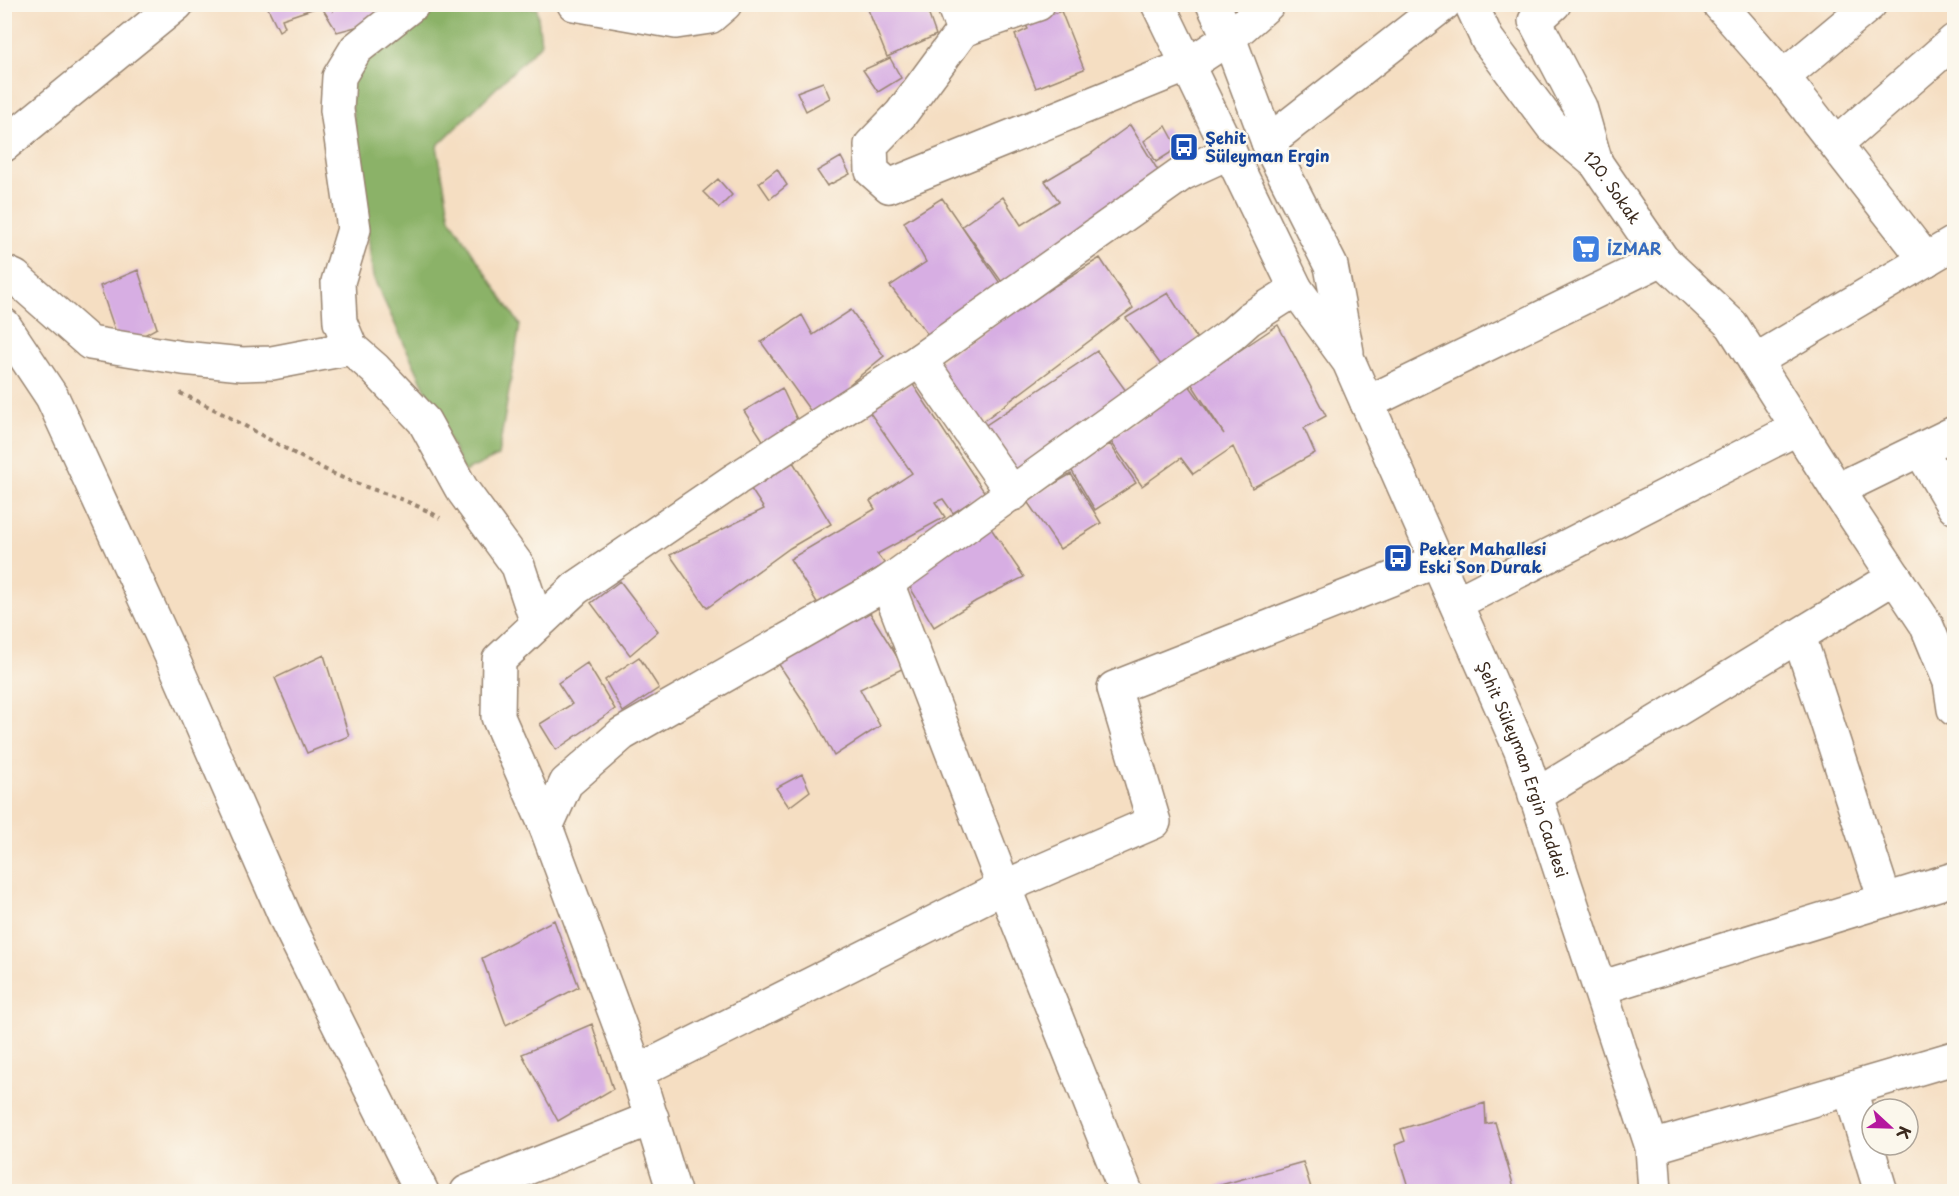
<svg xmlns="http://www.w3.org/2000/svg" width="1959" height="1196" font-family="'Playpen Sans',sans-serif">
<style>
.forest{fill:#8bb268;stroke:#636e43;stroke-width:1.5}
.building{fill:#d7aee3}
.lines{fill:none;stroke-linecap:round;stroke-linejoin:round}
.minor-casing{stroke:#988470;stroke-width:36}
.path{stroke:#988470;stroke-width:4;stroke-dasharray:4.5 4.5;stroke-linecap:butt}
.minor{stroke:#fff;stroke-width:33}
.labels{text-anchor:middle;stroke-width:5;stroke-linejoin:round;paint-order:stroke}
.transit-label{font-size:16px;font-weight:bold;fill:#164399;stroke:#fbf7ec;text-anchor:start}
.street-label{font-size:16px;fill:#3b2a1e;stroke:#fbf7ec}
.shop-label{font-size:16px;font-weight:bold;fill:#366cbe;stroke:#fbf7ec;text-anchor:start}
</style>
<rect width="100%" height="100%" fill="#fbf7ec"/>
<filter id="ink" filterUnits="userSpaceOnUse"><feTurbulence type="fractalNoise" baseFrequency=".0167" numOctaves="2"/><feDisplacementMap in="SourceGraphic" scale="12" xChannelSelector="R" yChannelSelector="G"/><feConvolveMatrix kernelMatrix="1 2 1 2 8 2 1 2 1" color-interpolation-filters="sRGB"/></filter>
<filter id="wash" filterUnits="userSpaceOnUse"><feTurbulence type="fractalNoise" baseFrequency=".008" numOctaves="4" result="noise"/><feDisplacementMap in="SourceGraphic" scale="24" xChannelSelector="R" yChannelSelector="G"/><feGaussianBlur stdDeviation="1.35" result="paint"/><feColorMatrix in="noise" values="0 0 0 0 0 0 0 0 0 0 0 0 0 0 0 0 0 1.4 0 .05"/><feComposite in="paint" operator="in"/></filter>
<g filter="url(#wash)">
<rect width="100%" height="100%" fill="#f5dec2"/>
<path class="forest" d="M425,6L537,8L541,44L437,146L450,218L520,325L498,456L464,472L373,277L348,76Z"/>
<g id="blocks">
<path class="building" d="M266,4H331L333,12L332,4H374L378,21L337,32L321,6L282,19L285,27L279,31Z
M872,4H925L936,35L887,57L867,7Z
M1061,11L1084,69L1036,88L1015,35L1028,29L1025,24Z
M890,58L901,78L878,92L863,70Z
M823,82L830,98L806,111L797,92Z
M1130,125L1162,177L1004,285L962,226L1003,197L1021,225L1059,201L1045,181L1089,155Z
M1166,126L1178,148L1156,162L1144,141Z
M841,157L850,174L827,186L817,171Z
M777,169L787,185L770,199L759,183Z
M718,179L732,195L719,208L703,192Z
M942,198L1002,286L928,335L890,286L926,262L904,222Z
M1100,258L1133,308L978,425L934,365L1014,311Z
M138,270L157,328L121,348L100,286Z
M1168,293L1204,350L1167,373L1126,318Z
M851,310L884,356L850,384L853,393L814,416L761,342L802,315L813,335Z
M1278,325L1326,416L1304,428L1315,453L1252,488L1233,447L1193,474L1181,458L1142,486L1109,439L1189,385L1224,434L1191,383Z
M1097,351L1129,395L1012,475L980,429Z
M912,383L985,493L953,513L943,499L935,502L945,517L877,554L885,564L818,604L790,559L875,509L870,501L912,473L868,410Z
M782,388L800,426L766,445L744,411Z
M1110,444L1136,483L1095,510L1069,466Z
M793,462L831,524L790,548L707,608L670,555L764,509L747,483Z
M1071,474L1101,523L1060,549L1026,500Z
M988,524L1024,577L976,601L934,627L903,576Z
M620,581L658,631L630,655L591,603Z
M864,603L904,668L860,689L880,726L834,756L812,714L774,657Z
M324,655L349,736L307,753L275,678Z
M639,657L659,688L623,712L605,680Z
M587,663L615,709L556,750L540,724L572,704L558,683Z
M802,774L810,791L789,807L776,788Z
M554,920L579,987L506,1025L482,958Z
M592,1024L613,1089L558,1121L522,1054Z
M1485,1103L1486,1124L1495,1122L1515,1191H1416L1415,1188L1409,1190L1395,1145L1405,1141L1401,1129Z
M1303,1162L1312,1191H1219L1217,1186Z"/>
</g>
</g>
<g filter="url(#ink)">
<use href="#blocks" fill-opacity="0" stroke="#988470" stroke-width="1.5"/>
<g class="lines">
<g class="minor-casing">
<g id="minor">
<path d="M413,4L356,49L339,77L337,110L354,229L338,282L340,322L351,348L375,369L424,421L461,488L518,566L537,623"/>
<path d="M574,4L676,22L710,17L725,4"/>
<path d="M953,4L963,30L901,114L871,145L872,171L889,186L1188,65L1229,38L1268,4"/>
<path id="s1" d="M1158,4L1296,289L1349,362L1521,751L1652,1147L1655,1192"/>
<path d="M1213,4L1229,38L1268,142L1331,266L1347,352"/>
<path id="s2" d="M1471,4L1487,39L1552,126L1596,163L1662,259L1732,325L1837,490L1926,624L1950,682L1954,709"/>
<path d="M1554,4L1535,21L1580,107L1596,163"/>
<path d="M1719,4L1783,77L1926,260"/>
<path d="M963,30L1038,4"/>
<path d="M1783,77L1870,4"/>
<path d="M1268,142L1444,4"/>
<path d="M1836,144L1954,41"/>
<path d="M4,145L177,4"/>
<path d="M4,272L15,277L90,343L183,358L242,364L272,363L351,348"/>
<path d="M4,325L52,397L175,664L287,921L422,1192"/>
<path d="M920,360L1013,494"/>
<path d="M1755,361L1954,243"/>
<path d="M1367,403L1662,259"/>
<path d="M1921,451L1954,507"/>
<path d="M1837,490L1954,433"/>
<path d="M1456,603L1798,428"/>
<path d="M1799,636L1885,900"/>
<path d="M1535,796L1895,577"/>
<path d="M546,827L566,783L622,734L887,583"/>
<path d="M1600,988L1954,879"/>
<path d="M637,1072L1004,887L1154,822L1114,688L1437,561"/>
<path d="M1850,1090L1881,1192"/>
<path d="M1652,1147L1954,1058"/>
<path d="M467,1192L652,1118"/>
<path d="M674,1192L637,1072L546,827L498,717L499,660L576,588L736,479L920,360L1182,174L1230,152"/>
<path d="M1126,1192L1004,887L887,583L1232,334L1249,319L1296,289"/>
</g>
</g>
<path class="path" d="M180,393C230,415 276,445 326,470C362,489 405,496 440,518"/>
<use href="#minor" class="minor"/>
</g>
</g>
<defs>
<g id="bus-square" transform="scale(1.5)"><rect x="-9" y="-9" width="18" height="18" rx="4" fill="#1a4fb4" stroke="#fbf7ec"/><path d="M-5-6H5V4H4V6H2V4H-2V6H-4V4H-5ZM-3.5-4V0h7V-4ZM-3.5 1.2v1.5H-2V1.2ZM2 1.2v1.5H3.5V1.2Z" fill="#fff"/></g>
<g id="supermarket-square" transform="scale(1.5)"><rect x="-9" y="-9" width="18" height="18" rx="4" fill="#3f7fe0" stroke="#fbf7ec"/><path d="M-6-5.5h2.5l.6 2H6L4.5 2H-2.5L-4.4-4H-6ZM-1.5 3.2a1.3 1.3 0 1 0 .1 0ZM3 3.2a1.3 1.3 0 1 0 .1 0Z" fill="#fff"/></g>
</defs>
<g fill-rule="evenodd">
<use href="#bus-square" x="1184" y="147"/>
<use href="#supermarket-square" x="1586" y="249"/>
<use href="#bus-square" x="1398" y="558"/>
</g>
<g class="labels">
<g class="transit-label">
<text x="1205" y="144">Şehit<tspan x="1205" dy="18">Süleyman Ergin</tspan></text>
<text x="1419" y="555">Peker Mahallesi<tspan x="1419" dy="18">Eski Son Durak</tspan></text>
</g>
<g class="street-label">
<text dy="6" stroke="none"><textPath href="#s2" startOffset="234">120. Sokak</textPath></text>
<text dy="6" stroke="none"><textPath href="#s1" startOffset="850">Şehit Süleyman Ergin Caddesi</textPath></text>
</g>
<g class="shop-label">
<text x="1607" y="255">İZMAR</text>
</g>
</g>
<rect width="1959" height="1196" fill="none" stroke="#fbf7ec" stroke-width="24"/>
<g transform="translate(1890 1127) rotate(112)"><circle r="28" fill="#fbf7ec" stroke="#aea59a" stroke-width="1.5"/>
<path d="M0-4.5L10 22L0 15L-10 22Z" fill="#b5179e"/>
<text y="-9" font-size="16" font-weight="bold" text-anchor="middle" fill="#3b2a1e">K</text>
</g>
</svg>
